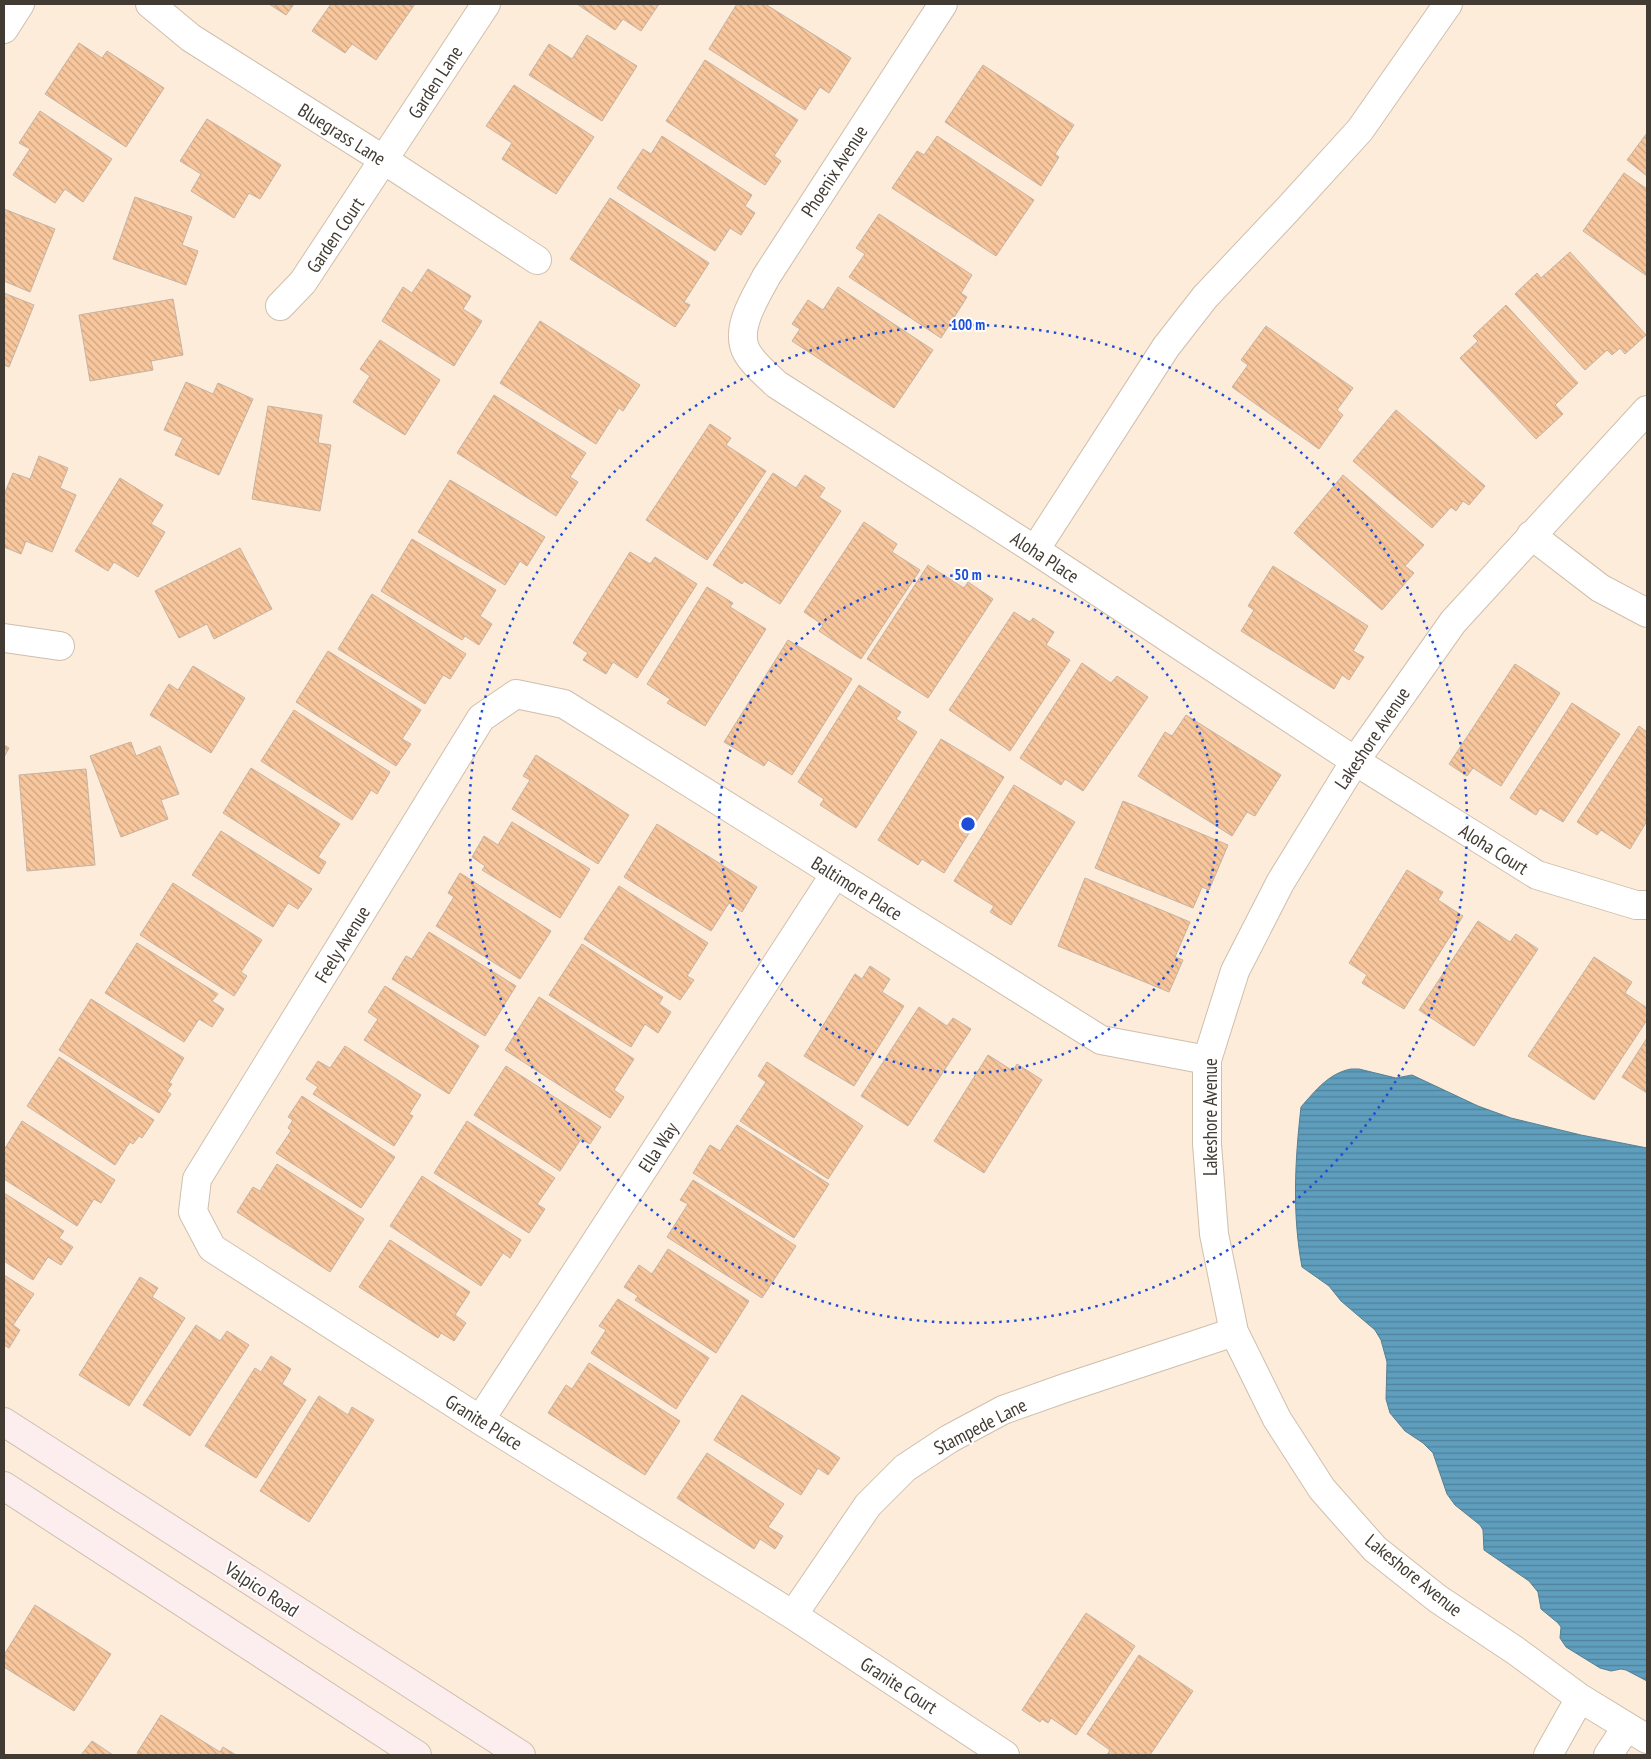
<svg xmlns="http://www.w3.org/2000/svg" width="1651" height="1759" font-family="'PT Sans Narrow',sans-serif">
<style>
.water{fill:url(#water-rules);stroke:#568094}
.building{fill:url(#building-back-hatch);stroke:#c6b3a4}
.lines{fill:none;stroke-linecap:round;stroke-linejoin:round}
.minor-casing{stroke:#cfbfad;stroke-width:30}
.secondary-casing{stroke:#cfbfad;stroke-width:30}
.minor{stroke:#fff;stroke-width:28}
.secondary{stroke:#fcedee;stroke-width:28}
.ring{fill:none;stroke:#1d4ed8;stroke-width:2.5;stroke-dasharray:2.5 5}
.labels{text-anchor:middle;stroke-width:4;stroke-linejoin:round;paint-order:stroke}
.street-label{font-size:19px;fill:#413b33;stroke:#fff}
.centre{fill:#1d4ed8;stroke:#fff;stroke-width:2.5}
.ring-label{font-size:15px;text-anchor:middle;font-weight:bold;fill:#1d4ed8;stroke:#fff;stroke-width:4;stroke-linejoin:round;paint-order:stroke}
</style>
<defs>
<pattern id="water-rules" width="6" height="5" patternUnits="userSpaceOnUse" patternTransform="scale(1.25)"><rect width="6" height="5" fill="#5f9ebd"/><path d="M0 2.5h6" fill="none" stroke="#50829a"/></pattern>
<pattern id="building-back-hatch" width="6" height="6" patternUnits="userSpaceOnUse" patternTransform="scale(1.25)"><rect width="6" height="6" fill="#f9c79d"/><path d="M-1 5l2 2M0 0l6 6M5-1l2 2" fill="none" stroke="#cba381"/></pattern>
</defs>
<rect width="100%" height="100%" fill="#fcecd9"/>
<path class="water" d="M1351,1069H1359L1396,1078L1412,1075L1478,1106L1511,1118L1581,1135L1647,1148V1681L1626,1670L1621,1669L1611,1671L1600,1668L1566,1647L1560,1638L1561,1627L1558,1623L1541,1609L1538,1592L1529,1581L1484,1550L1483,1530L1480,1525L1455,1505L1447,1494L1433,1453L1423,1443L1405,1431L1390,1413L1386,1399L1387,1362L1381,1340L1375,1330L1341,1301L1329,1286L1302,1267C1292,1214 1295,1160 1301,1107C1315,1091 1329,1073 1351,1069Z"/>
<path class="building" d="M269,4H294L286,15Z
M331,4H415L376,60L352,44L345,53L312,31Z
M577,4H659L641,31L623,19L615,30Z
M737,4H765L851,58L829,93L820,87L805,110L709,49Z
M587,35L637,66L602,121L529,75L549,44L572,59Z
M79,43L102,58L107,51L164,88L126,147L45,94Z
M705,60L798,120L774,156L781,161L765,185L666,121Z
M983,65L1074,125L1055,154L1059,157L1041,186L945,122Z
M514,85L594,137L556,194L502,159L512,143L486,126Z
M40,111L112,159L83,202L65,189L55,203L13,175L30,149L19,143Z
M207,119L281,165L260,199L249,193L234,218L191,191L201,174L180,161Z
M1647,133V176L1627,160Z
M662,136L752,195L745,206L755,213L741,235L730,228L715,251L617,188L643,149L651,154Z
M937,136L1034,200L996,256L892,188L917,151L924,155Z
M1624,173L1647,189V276L1583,231Z
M135,197L192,217L182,245L198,251L186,285L113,259Z
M610,198L709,263L684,302L690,305L675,327L570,259Z
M4,209L55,229L30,292L4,281Z
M879,214L972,275L961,293L967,297L941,338L849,277L865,254L856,248Z
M1570,252L1646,335L1625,354L1620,348L1612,355L1607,350L1585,370L1515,294L1537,273L1541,278Z
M428,269L471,296L463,309L482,321L454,366L382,321L403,287L412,293Z
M838,287L933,350L894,408L792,341L800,329L792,324L808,300L823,310Z
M4,293L34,305L9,367L4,365Z
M173,299L183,355L151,361L153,370L90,381L79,315Z
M1506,305L1578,383L1555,405L1563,414L1536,439L1460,358L1478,341L1473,336Z
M540,321L640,385L623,411L619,408L596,444L500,383Z
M1266,326L1353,388L1337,410L1343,415L1319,449L1232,387L1248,365L1241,360Z
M380,340L440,380L405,435L353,402L370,376L360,369Z
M186,382L213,394L218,383L253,399L219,475L175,455L183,438L164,430Z
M494,395L586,453L570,477L578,482L556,516L457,453Z
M268,406L322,415L318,443L331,445L320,511L252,499Z
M1396,410L1485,486L1469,505L1463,501L1456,511L1451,507L1432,528L1353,461Z
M710,424L731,438L726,445L766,471L707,560L646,520Z
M39,456L68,468L60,488L76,495L52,552L26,541L21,554L4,547V495L13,473L30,479Z
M773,473L796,488L805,475L825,488L819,497L841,511L780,604L744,581L742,584L713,565Z
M1343,475L1424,545L1405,566L1414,573L1382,610L1294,533Z
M120,478L163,505L151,524L165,532L138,577L114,562L108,571L75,551Z
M450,480L545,537L527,566L520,561L505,585L418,532Z
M864,522L897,544L892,552L920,570L861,659L819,631L823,625L804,612Z
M412,539L496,590L480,616L492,624L479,645L465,636L462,640L381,591Z
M240,548L272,609L214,639L207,624L179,638L155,591Z
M630,552L650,564L655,557L697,584L637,678L613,662L606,674L583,660L588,653L573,643Z
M928,565L964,588L968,582L993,599L928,698L867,659Z
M1273,566L1368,626L1353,651L1364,657L1349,680L1342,675L1334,689L1241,631L1254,610L1248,606Z
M707,587L733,603L730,607L766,629L705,726L667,703L670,699L647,684Z
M372,594L466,654L450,679L443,675L425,704L338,649Z
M1014,612L1030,622L1033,618L1054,632L1046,645L1070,660L1010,751L949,710Z
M788,640L852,679L792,775L768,760L764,766L724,742Z
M328,651L421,710L402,739L411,744L396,766L296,702Z
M1082,663L1111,683L1117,676L1148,697L1083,791L1065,779L1061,785L1020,758Z
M1515,664L1560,693L1501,786L1473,768L1467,776L1449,764Z
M193,666L245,698L211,753L150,715L169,684L178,690Z
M859,685L901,712L896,719L917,732L856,828L820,805L824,799L798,782Z
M1572,703L1620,734L1563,822L1540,808L1536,815L1510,798Z
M294,710L390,772L377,794L371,790L352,820L261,761Z
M1186,715L1281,775L1255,816L1247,812L1232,836L1138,776L1165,732L1172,736Z
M1639,726L1647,732V821L1630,849L1601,830L1597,835L1577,822Z
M941,739L1004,777L944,873L922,859L918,865L878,840Z
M131,742L136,756L160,746L179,794L161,800L168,819L121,837L90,756Z
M4,745L9,748L4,757Z
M536,755L629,815L598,864L512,809L530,780L523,776Z
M251,768L340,824L318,857L326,862L319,874L223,813Z
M86,769L95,865L27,871L19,775Z
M1014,785L1075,822L1011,925L990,912L994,906L954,881Z
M1123,801L1228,845L1209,890L1202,887L1193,908L1095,868Z
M512,822L590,869L560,918L482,870L485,866L472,857L484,836L498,845Z
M657,824L757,887L742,912L729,903L711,931L624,877Z
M221,831L312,889L298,909L288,903L273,927L192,875Z
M1407,870L1443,892L1438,900L1463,916L1404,1009L1362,983L1367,975L1349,963Z
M460,873L551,931L520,979L436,926L454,897L448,893Z
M1085,878L1190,922L1175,957L1183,960L1169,992L1058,946Z
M173,883L262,940L241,972L247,976L234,996L140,935Z
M619,886L708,943L687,976L694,980L680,1000L584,939Z
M1478,921L1510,942L1516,934L1538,949L1474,1046L1419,1010Z
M429,932L516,986L485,1036L392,979L406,956L412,959Z
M137,943L218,994L212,1001L224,1009L212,1027L199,1019L184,1042L105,993Z
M582,944L663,997L659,1004L671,1012L658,1033L645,1024L631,1047L549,995Z
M1594,957L1632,982L1625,993L1647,1008V1020L1594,1100L1528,1056Z
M870,966L890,979L882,992L904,1006L854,1086L804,1056L855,974L862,979Z
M385,986L479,1046L449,1094L364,1040L378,1019L368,1012Z
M539,997L634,1059L614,1090L624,1097L610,1118L505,1050Z
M91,999L184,1058L169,1083L172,1084L167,1091L171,1094L159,1113L59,1050Z
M919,1007L947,1026L953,1018L971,1029L908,1126L861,1096Z
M1647,1038V1093L1622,1077Z
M345,1046L421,1095L409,1114L413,1116L394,1146L313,1094L318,1087L306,1079L318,1061L330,1068Z
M988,1055L1013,1071L1017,1064L1042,1080L984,1173L934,1141Z
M59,1057L154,1120L142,1138L139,1136L133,1144L130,1142L115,1165L27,1106Z
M767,1062L863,1126L828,1179L740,1121L766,1082L758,1076Z
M506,1066L601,1127L590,1144L581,1139L560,1171L474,1115Z
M302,1096L395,1157L361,1208L276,1153L291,1131L288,1128L293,1120L288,1117Z
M22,1121L115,1180L101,1203L94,1199L77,1226L4,1179V1150Z
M467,1121L555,1178L537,1204L545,1209L529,1233L434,1173Z
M737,1125L829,1184L794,1238L693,1173L710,1145L720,1151Z
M277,1164L364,1219L330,1272L237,1212L253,1187L260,1191Z
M422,1176L521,1240L510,1258L503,1253L481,1286L390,1226Z
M693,1180L796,1246L762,1298L667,1237L688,1204L680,1200Z
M4,1193L64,1231L59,1238L73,1247L61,1265L48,1257L33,1280L4,1261Z
M390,1240L470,1292L455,1315L466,1323L454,1341L441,1333L438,1338L359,1287Z
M668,1249L749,1301L716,1353L635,1300L638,1296L624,1287L639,1265L652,1274Z
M4,1275L34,1294L13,1325L20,1330L9,1348L4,1345Z
M140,1277L158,1288L152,1297L185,1318L129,1406L79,1375Z
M618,1299L709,1358L676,1409L591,1353L606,1330L599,1326Z
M196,1325L220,1341L227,1331L249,1345L190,1436L143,1405Z
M271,1356L291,1369L282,1384L306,1400L256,1478L205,1446L255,1368L261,1372Z
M589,1363L680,1421L645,1475L548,1413L566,1385L572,1389Z
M742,1395L840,1458L828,1475L818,1468L801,1495L714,1440Z
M319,1396L348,1415L352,1407L374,1420L309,1522L260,1491Z
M707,1453L784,1504L768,1527L783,1536L775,1549L760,1539L754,1549L677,1498Z
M35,1605L111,1654L74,1711L4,1667V1655Z
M1086,1613L1135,1646L1076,1735L1051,1718L1048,1723L1042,1719L1040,1722L1022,1710Z
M1139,1655L1193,1691L1150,1755H1107L1110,1750L1087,1734Z
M161,1715L220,1752L223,1747L236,1755H141L137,1753Z
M92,1741L113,1755H81Z"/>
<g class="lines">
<g class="minor-casing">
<path id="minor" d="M150,4L191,38L384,160L537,260
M943,4L766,277C757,295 738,323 744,345C747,359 766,374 776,384L1035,550L1355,761L1537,875L1636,905H1647
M4,29L20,4
M280,306L303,282L486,4
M1647,410L1453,622L1355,761L1280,883L1235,971L1207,1060V1144L1214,1234L1234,1332L1277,1419L1322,1489L1375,1549L1438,1599L1516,1651L1580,1698L1647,1739
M1531,535L1600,588L1647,613
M1035,550L1166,347L1205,297L1288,209L1360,130L1448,4
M4,638L60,646
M480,1420L835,874
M793,1615L868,1505L905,1468L949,1439L1003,1410L1065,1388L1234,1332
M1005,1755L793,1615L480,1420L212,1248L193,1212L197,1179L481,718L516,694L564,704L1101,1040L1207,1060
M1548,1755L1580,1698
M1608,1755L1626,1728"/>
</g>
<g class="secondary-casing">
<path id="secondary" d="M4,1422L521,1755
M4,1486L417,1755"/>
</g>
<use href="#minor" class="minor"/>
<use href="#secondary" class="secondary"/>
</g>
<g class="ring">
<circle cx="968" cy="824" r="249"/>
<circle cx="968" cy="824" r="499"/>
</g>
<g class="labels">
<g class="street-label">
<text transform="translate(435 82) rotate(-57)" y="7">Garden Lane</text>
<text transform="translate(342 134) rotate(32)" y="7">Bluegrass Lane</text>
<text transform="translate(834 171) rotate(-57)" y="7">Phoenix Avenue</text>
<text transform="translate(335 235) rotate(-56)" y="7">Garden Court</text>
<text transform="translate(1045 557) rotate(33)" y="7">Aloha Place</text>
<text transform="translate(1372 738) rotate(-56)" y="7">Lakeshore Avenue</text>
<text transform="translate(1494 849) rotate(32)" y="7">Aloha Court</text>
<text transform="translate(857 888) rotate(32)" y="7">Baltimore Place</text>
<text transform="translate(342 944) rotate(-58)" y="7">Feely Avenue</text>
<text transform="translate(1210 1117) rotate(-90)" y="7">Lakeshore Avenue</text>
<text transform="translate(658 1147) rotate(-57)" y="7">Ella Way</text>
<text transform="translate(484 1422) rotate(32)" y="7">Granite Place</text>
<text transform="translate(980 1426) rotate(-27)" y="7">Stampede Lane</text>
<text transform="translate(1414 1575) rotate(39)" y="7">Lakeshore Avenue</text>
<text transform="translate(262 1589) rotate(33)" y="7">Valpico Road</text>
<text transform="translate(899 1685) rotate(33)" y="7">Granite Court</text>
</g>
</g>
<circle cx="968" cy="824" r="8" class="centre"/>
<g class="ring-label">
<text x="968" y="330">100 m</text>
<text x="968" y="580">50 m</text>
</g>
<rect width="1651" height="1759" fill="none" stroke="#413b33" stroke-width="10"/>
</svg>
